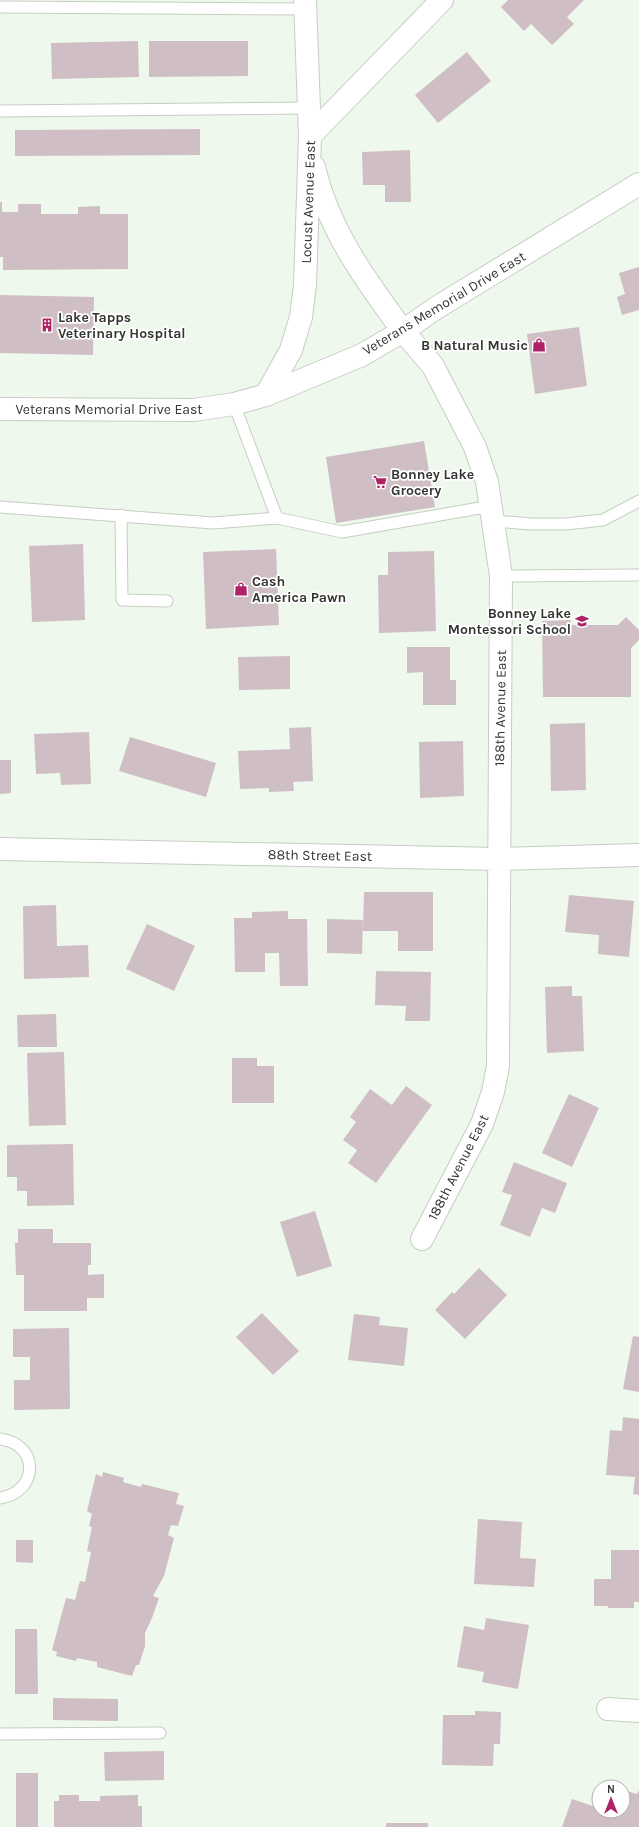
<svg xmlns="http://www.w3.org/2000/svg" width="639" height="1827" font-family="Karla,sans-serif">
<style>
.building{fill:#cfbfc4}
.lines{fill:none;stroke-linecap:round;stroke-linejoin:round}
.lane-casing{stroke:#c5cec2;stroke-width:13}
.street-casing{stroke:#c5cec2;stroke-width:24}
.secondary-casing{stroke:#c5cec2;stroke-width:24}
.lane{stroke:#fff;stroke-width:11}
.street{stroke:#fff;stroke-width:22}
.secondary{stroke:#fff;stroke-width:22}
.labels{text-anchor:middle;stroke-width:3.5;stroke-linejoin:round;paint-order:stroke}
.street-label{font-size:14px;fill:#323530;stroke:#fff}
.poi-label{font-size:14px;font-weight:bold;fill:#323530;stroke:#fff;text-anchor:start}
</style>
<rect width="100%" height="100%" fill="#eff8ec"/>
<path class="building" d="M508,0H584L567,17L574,24L552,45L531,24L524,31L501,7Z
M138,41L139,77L52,79L51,43Z
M149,41H248V76L149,77Z
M467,52L491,81L438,123L415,95Z
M200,129V155L15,156V130Z
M410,150L411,202H385V185H363L362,152Z
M0,202H2V212H18V204H41V214H78V207L100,206V214H128V269L3,270V257H0Z
M639,267V310L622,315L617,297L625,294L619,273Z
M0,295L94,297L93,355L0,353Z
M579,327L587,386L535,394L527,334Z
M424,441L435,507L336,523L326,457Z
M83,544L85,620L32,622L29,546Z
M276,549L279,625L206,629L203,552Z
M434,551L436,631L379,633L378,575H388V552Z
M626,617L639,630V640L631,648V697H543L542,621L571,620V625H618Z
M407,647H450V680H456V705H423V672L407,673Z
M290,656V689L239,690L238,657Z
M585,723L586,790L551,791L550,724Z
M311,727L313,781L293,782L294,791L269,792V788L240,789L238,751L290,749L289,728Z
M89,732L91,784L61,785L60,773L36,774L34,734Z
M130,737L216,763L206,797L119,771Z
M463,741L464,796L420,798L419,742Z
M0,760H11V793L0,794Z
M364,892H433V951H398V931H363Z
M569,895L634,901L629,957L598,954L599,935L565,932Z
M56,905L57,946L88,945L89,977L24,979L23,906Z
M288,911V919H307L308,986H280L279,953H265V972H235L234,918H252V912Z
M327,919L363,920L362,954L327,953Z
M147,924L195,946L174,991L126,969Z
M376,971L431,972L430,1021H405L406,1006L375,1005Z
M572,986V996H582L584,1051L547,1053L545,987Z
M56,1014L57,1047H18L17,1015Z
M64,1052L66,1125L29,1126L27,1053Z
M232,1058H257V1066H274V1103H232Z
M406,1086L432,1105L376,1183L348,1163L357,1150L343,1140L356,1122L350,1117L370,1089L392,1105Z
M569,1094L599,1108L572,1167L542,1153Z
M73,1144L74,1205L27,1206V1191H17V1177H7V1145Z
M514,1162L567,1183L555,1213L542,1208L530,1237L500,1225L512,1195L502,1192Z
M315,1211L332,1266L297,1277L280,1222Z
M18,1229H53V1243H91V1265H88V1275L104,1274V1298H87V1311H24V1275H16L15,1243H18Z
M479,1268L507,1295L465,1339L435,1310L452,1292L454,1294Z
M262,1313L299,1351L273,1375L236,1337Z
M354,1314L380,1317L379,1325L408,1328L404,1366L348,1360Z
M69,1328L70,1409L14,1410V1380H30V1357H13V1329Z
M633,1336L639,1337V1392L623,1389Z
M623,1417L639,1419V1495L633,1494L635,1477L606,1475L610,1430L622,1431Z
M103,1472L124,1478L123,1482L141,1487L142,1484L179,1493L176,1504L184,1506L178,1526L171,1525L168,1535L174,1538L164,1576L153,1596L159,1598L152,1618L145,1633V1646L139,1665H136L132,1676L97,1667V1662L77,1658L76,1661L56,1656L57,1652L52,1650L66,1598L75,1600L80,1581L85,1582L91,1552L87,1551L92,1527L89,1526L92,1514L87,1511L96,1474L102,1477Z
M478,1519L522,1522L520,1558L536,1559L534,1587L474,1584Z
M16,1540H33V1563L16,1562Z
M611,1550H639V1602H634V1608H608V1606H594V1579H611Z
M486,1618L529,1625L518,1689L482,1682L484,1672L457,1667L464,1626L484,1630Z
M15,1629H37L38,1694H15Z
M53,1698L118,1699V1721L53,1720Z
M475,1711L501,1712L500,1744H494L493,1766L442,1765L443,1715H475Z
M164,1751V1780L105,1781L104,1752Z
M16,1773H38V1827H16Z
M623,1790L637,1794L639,1790V1827H562L572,1799L596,1807L599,1800V1811H623Z
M59,1795H79V1801H100V1796L138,1795V1806H142V1827H54V1801H59Z
M386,1823H428V1827H386Z"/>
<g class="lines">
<g class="lane-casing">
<path id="lane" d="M0,7L305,9
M0,111L308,108
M0,507L213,523L277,518L234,404
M121,515L122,600L167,601
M277,518L342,532L491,506
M494,521L531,524H566L603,520L639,501
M501,576L639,575
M0,1439C40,1444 39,1492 0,1498
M0,1734L160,1733"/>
</g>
<g class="street-casing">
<path id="street" d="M310,136L442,0
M403,331L433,366L475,447L487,482L501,576L498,1066L493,1092L482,1124L422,1239
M0,849L499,859L639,855
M608,1709L639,1711"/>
</g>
<g class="secondary-casing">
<path id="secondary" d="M314,167C328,229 366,281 403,331
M266,395L291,350L301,317L305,285L310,136L305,0
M0,409L194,410L234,404L266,395L362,355L403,331L436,308L639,184"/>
</g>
<use href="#lane" class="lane"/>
<use href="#street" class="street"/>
<use href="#secondary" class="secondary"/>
</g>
<defs>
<g id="building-bare" transform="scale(1.08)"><path d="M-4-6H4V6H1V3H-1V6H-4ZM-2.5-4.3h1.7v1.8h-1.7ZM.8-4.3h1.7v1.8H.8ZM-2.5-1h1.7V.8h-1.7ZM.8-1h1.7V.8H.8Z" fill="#ad2366" stroke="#fff" stroke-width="2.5" paint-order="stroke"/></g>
<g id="shop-bare" transform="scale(1.08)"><path d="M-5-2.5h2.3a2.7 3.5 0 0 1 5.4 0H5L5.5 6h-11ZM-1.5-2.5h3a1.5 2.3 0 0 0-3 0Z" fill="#ad2366" stroke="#fff" stroke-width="2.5" paint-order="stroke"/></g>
<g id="supermarket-bare" transform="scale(1.08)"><path d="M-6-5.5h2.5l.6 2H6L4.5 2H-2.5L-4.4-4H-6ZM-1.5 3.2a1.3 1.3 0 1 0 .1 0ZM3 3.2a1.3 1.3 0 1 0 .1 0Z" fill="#ad2366" stroke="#fff" stroke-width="2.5" paint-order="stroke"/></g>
<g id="school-bare" transform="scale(1.08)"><path d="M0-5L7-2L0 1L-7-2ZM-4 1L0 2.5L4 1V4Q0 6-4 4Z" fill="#ad2366" stroke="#fff" stroke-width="2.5" paint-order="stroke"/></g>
</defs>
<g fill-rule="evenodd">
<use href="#building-bare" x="47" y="325"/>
<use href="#shop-bare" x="539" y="345"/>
<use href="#supermarket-bare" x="380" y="482"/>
<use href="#shop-bare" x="241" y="589"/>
<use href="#school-bare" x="582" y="621"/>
</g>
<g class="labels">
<g class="street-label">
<text transform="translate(308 202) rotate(-88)" y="5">Locust Avenue East</text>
<text transform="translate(444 303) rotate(-31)" y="5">Veterans Memorial Drive East</text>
<text x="109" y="414">Veterans Memorial Drive East</text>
<text transform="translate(500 708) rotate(-89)" y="5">188th Avenue East</text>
<text transform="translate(320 855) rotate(1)" y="5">88th Street East</text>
<text transform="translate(458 1167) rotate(-63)" y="5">188th Avenue East</text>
</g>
<g class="poi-label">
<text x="58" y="322">Lake Tapps<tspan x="58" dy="16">Veterinary Hospital</tspan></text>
<text x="528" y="350" text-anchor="end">B Natural Music</text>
<text x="391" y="479">Bonney Lake<tspan x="391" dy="16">Grocery</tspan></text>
<text x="252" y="586">Cash<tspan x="252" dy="16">America Pawn</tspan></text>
<text x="571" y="618" text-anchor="end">Bonney Lake<tspan x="571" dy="16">Montessori School</tspan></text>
</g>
</g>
<g transform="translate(611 1799)"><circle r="19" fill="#ffffff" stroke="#adaeac"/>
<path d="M0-3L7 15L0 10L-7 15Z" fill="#ad2366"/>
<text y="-6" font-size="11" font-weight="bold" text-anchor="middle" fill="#323530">N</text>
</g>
</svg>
